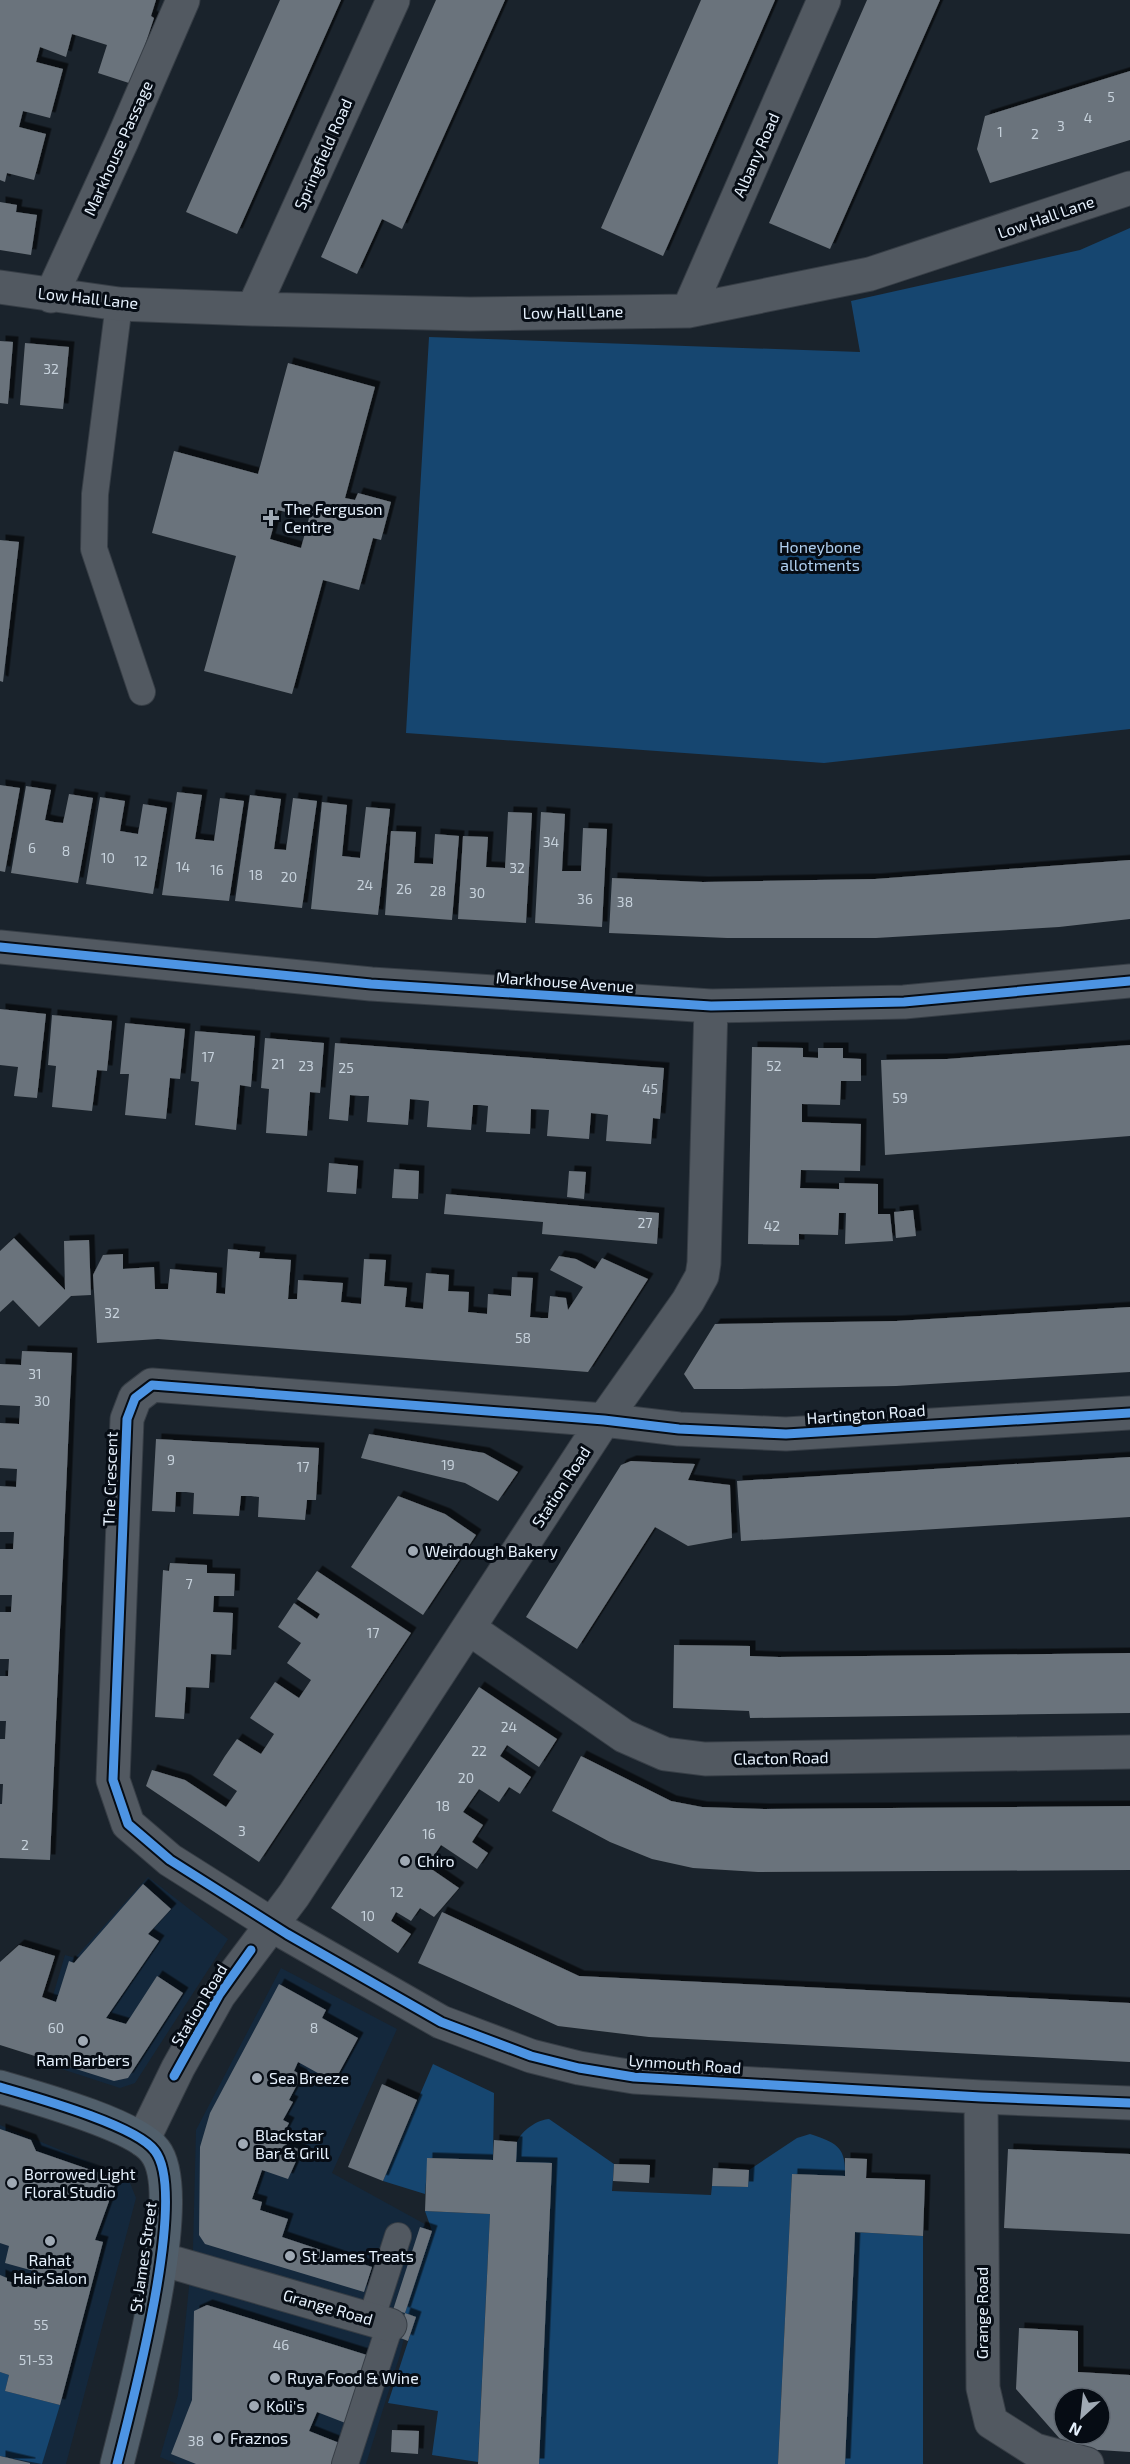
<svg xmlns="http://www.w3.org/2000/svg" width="1130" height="2464" font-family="'Exo 2',sans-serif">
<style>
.built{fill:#14283c}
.green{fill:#164670}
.building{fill:#6b737b;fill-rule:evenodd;filter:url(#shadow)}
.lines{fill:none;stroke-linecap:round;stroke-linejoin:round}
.service-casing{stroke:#373e46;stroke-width:28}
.minor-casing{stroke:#373e46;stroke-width:35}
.primary-casing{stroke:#373e46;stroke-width:35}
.service{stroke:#525961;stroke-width:26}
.minor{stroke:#525961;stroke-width:33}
.primary{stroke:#515f6b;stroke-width:33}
.cycleway-casing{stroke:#060c14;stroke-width:13}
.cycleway{stroke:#4d94e3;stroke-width:9}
.poi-dot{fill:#9fa9b4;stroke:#060c14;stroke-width:2}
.labels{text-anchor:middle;stroke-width:6;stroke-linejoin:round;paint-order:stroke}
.number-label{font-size:14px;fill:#c7d2dc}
.street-label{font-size:16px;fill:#e6f1fd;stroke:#060c14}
.poi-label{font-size:16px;fill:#e6f1fd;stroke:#060c14;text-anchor:start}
.park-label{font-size:16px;fill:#afcfef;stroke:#060c14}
</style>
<defs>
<filter id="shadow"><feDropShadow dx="5.5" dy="-5.5" stdDeviation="0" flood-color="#0009"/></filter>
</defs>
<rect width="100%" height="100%" fill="#1a232c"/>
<path class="built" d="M148,1877L228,1939L135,2083L120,2088L34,2060L65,1955L75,1958Z
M281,1968L397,2029L332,2173L432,2228L399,2358L366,2464H177L160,2457L178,2395L193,2248L196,2130Z
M0,2125L128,2178L136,2198L66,2464H0Z"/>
<path class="green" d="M1130,228V729L824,763L406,733L429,337L860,352L851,301L1080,250Z
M433,2064L494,2093L493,2160L428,2158L425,2194L383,2181Z
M549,2119L614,2164L612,2191L711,2195L712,2186L748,2187L749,2170L797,2138L810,2134C837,2143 846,2147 845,2176L792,2174L778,2464H539L552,2164L516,2162C516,2156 515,2147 517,2142C522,2130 537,2120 549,2119Z
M425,2211L490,2214L478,2462L432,2455L438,2411L388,2403L416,2317L405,2313L432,2231Z
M855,2232L923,2236V2464H845Z
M0,2372L9,2375L5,2391L60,2405L42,2464L0,2456Z"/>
<path class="building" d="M0,0H156L151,16L154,18L132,84L98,73L107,45L72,34L66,57L40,47L36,62L63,69L50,118L23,111L19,127L46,134L34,180L7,173L5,182L0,180Z
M280,0H341L237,234L186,212Z
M436,0H505L402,229L382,219L357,274L321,257Z
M701,0H775L663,256L601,228Z
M867,0H940L830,249L769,223Z
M1130,71V140L990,183L977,149L985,116Z
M0,202L17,205L16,212L37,215L31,255L0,250Z
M0,341L13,342L8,404L0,403Z
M25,343L69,347L63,409L20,405Z
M288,363L375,387L345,498L355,500L358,493L391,502L381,540L373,538L359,590L323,580L292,694L204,671L236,556L152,533L174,451L258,474ZM278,510L309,518L301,548L270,539Z
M0,540L19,542L3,682L0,681Z
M0,785L20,788L5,872L0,871Z
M26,786L51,790L45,820L54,822L63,823L69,794L93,798L78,883L11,873Z
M177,792L202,795L195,839L214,841L220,798L244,801L229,901L162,895Z
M250,795L281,799L274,849L286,850L293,798L317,801L302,908L235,901Z
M100,797L125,801L120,831L138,834L143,804L167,808L153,894L86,884Z
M322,802L347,805L342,856L360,858L366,807L390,809L378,915L311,909Z
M508,812L532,813L526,923L458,919L463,836L488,837L486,867L505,868Z
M541,812L565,814L562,871H581L583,828L607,829L602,927L535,923Z
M391,831L416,832L414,863L433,864L435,834L459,836L452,920L385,915Z
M1130,860V919L1059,927L876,938H727L609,933L612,878L703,882L875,879Z
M0,1009L46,1014L37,1098L14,1096L18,1067L0,1065Z
M52,1015L112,1021L107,1071L97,1070L92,1111L52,1107L56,1066L48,1065Z
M125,1023L185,1029L180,1079L170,1078L166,1119L125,1115L129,1074H120Z
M195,1031L255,1036L251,1087L240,1085L236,1130L195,1125L199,1082L191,1081Z
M265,1038L324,1043L320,1093L310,1092L307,1136L266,1133L269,1089L261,1088Z
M335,1043L664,1068L660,1119L653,1118L651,1144L606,1141L608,1115L591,1113L589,1139L547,1136L549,1110L531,1109L530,1134L486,1132L488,1106L480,1105H473L471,1130L427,1127L429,1101L410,1099L408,1125L367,1122L369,1096H361L350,1095L348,1121L329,1119Z
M1130,1045V1136L885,1155L881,1060L947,1059Z
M752,1047L803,1048V1057L818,1058V1048H843V1058L861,1059V1081H841L840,1105L802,1104V1122L861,1124L860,1171L801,1170L800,1188L839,1189V1183L878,1184V1214H890L893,1241L845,1244L846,1213H839L838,1235L799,1234V1245L748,1244Z
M329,1163L358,1166L356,1194L327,1192Z
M394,1169L419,1171L418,1199L392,1198Z
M569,1171L586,1172L584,1199L567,1197Z
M446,1194L659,1213L657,1244L542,1234L543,1222L444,1214Z
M913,1210L916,1236L896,1238L894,1212Z
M14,1238L65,1290L64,1241L89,1240L91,1295L71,1296L39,1327L13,1300L0,1312V1251Z
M228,1249L260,1252L259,1258L291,1260L288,1299H297L298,1280L343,1283L341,1302L361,1304L364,1259L386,1260L384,1286L407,1288L405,1307L423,1309L426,1273L449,1275L448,1291L469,1292L468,1312L487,1314L488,1294L511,1296L512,1277L533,1278L530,1317L541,1318H548L550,1296L566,1298L568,1310L583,1287L550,1270L559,1256L576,1259L595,1269L602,1258L648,1279L588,1372L158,1339L97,1343L93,1275L103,1255L123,1254V1269L154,1267L155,1289H168L170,1269L217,1273L216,1293L225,1294Z
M1130,1307V1372L896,1386L741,1389H694L684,1374L715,1324L896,1321Z
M22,1351L72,1353L50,1860L0,1858V1804H2L3,1784H0V1739H5L6,1721H0V1676H8L9,1659H0V1612H11L12,1595H0V1549H13L14,1532H0V1486L16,1487L17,1469L0,1468V1423L19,1424L20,1406L0,1405V1364L21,1365Z
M369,1434L484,1453L518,1472L498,1501L465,1483L361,1458Z
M156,1439L319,1448L316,1500H307L305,1520L258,1517L259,1497L251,1496H241L239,1516L193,1514L194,1493L186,1492H176L175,1512L152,1511Z
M1130,1457V1517L741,1541L737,1481Z
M631,1461L695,1464L688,1480L730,1485L732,1538L688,1546L655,1527L577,1649L526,1617L621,1465Z
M398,1496L445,1514L476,1535L423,1615L351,1567Z
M170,1563L207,1565V1573L235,1574L234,1596H214L213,1612L233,1613L231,1655L211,1654L209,1688L186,1687L184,1719L155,1717L163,1570L169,1571Z
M317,1571L411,1633L259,1862L146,1786L152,1770L185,1780L226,1807L237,1791L213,1775L225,1756L237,1739L261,1754L274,1734L250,1718L275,1682L299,1698L311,1680L287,1663L301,1643L278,1627L294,1603L317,1619L320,1614L297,1599Z
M674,1645L750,1646V1656L779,1657L1130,1653V1713L750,1718L749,1711L673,1708Z
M479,1687L557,1739L539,1767L507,1745L500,1756L531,1777L520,1794L509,1787L499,1802L479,1789L463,1812L483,1825L472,1842L488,1853L477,1869L441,1845L427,1866L459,1888L434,1917L420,1908L411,1921L396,1912L391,1921L411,1934L398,1953L331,1908Z
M581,1756L671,1801L702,1807L764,1809L1130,1806V1870L758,1872L693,1868L652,1859L610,1842L552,1811Z
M143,1884L171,1909L148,1934L159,1941L106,2018L126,2024L157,1976L183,1993L128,2078L114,2081L0,2045V1962L19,1945L55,1956L42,1997L56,2002L69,1961L74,1963Z
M442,1912L579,1976L1130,2003V2062L649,2037L558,2026L418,1963Z
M279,1984L326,2010L322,2018L358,2038L334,2082L298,2062L294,2071L302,2075L289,2100L293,2102L283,2120L289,2123L279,2142L301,2150L288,2179L262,2170L252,2199L262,2202L260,2210L288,2219L282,2237L372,2267L364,2292L205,2244L199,2235L200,2147L210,2113Z
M382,2084L417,2100L383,2181L348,2167Z
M0,2129L31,2140L36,2151L117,2179L95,2240L103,2242L60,2405L5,2391L9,2375L0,2372V2275L7,2278V2281L37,2289L41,2273L5,2263L9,2246L0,2243Z
M494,2140L517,2142L516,2162L552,2163L539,2464H478L490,2214L425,2211L427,2158L493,2160Z
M1008,2149L1130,2154V2234L1004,2228Z
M845,2158L867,2159L866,2178L925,2180L923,2236L855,2232L845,2464H778L792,2174L845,2176Z
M614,2164L650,2165L649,2183L613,2181Z
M713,2168L749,2170L748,2187L712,2186Z
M420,2227L432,2231L405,2313L393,2310Z
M207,2305L370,2356L348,2424L317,2412L309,2431L342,2444L336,2464H196L171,2454L192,2400L194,2311Z
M405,2313L416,2317L408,2341L398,2337Z
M1019,2328L1078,2331V2372L1130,2375V2452L1068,2448L1016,2389ZM1064,2398H1100V2434H1064Z
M392,2430L419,2431L418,2454L391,2452Z
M0,2456L30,2463V2464H0Z"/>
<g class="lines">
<g class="service-casing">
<path id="service" d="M119,304L95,494L94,549L142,692
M371,2320L398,2236
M345,2464L390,2325"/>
</g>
<g class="minor-casing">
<path id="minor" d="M0,287L119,304L253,309L470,314L688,311L870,274L1130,188
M51,296L122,141L183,0
M253,309L393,0
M688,311L824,0
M0,947L371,984L711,1006L904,1002L1130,981
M1130,1413L786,1434L679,1429L604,1420L152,1385L135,1398L127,1419L113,1780L128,1824L170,1860L287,1934L441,2022L531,2056L579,2068L634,2077L981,2097L1130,2103
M470,1629L624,1736L665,1754L705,1759L1130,1752
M981,2097L983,2388L991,2422L1035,2450L1087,2464
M143,2140L178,2068L219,1995L294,1895L604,1420L688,1301L702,1276L704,1263L711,1006
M161,2259L390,2325"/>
</g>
<g class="primary-casing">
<path id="primary" d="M0,2087C34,2097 136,2125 155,2151C189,2195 131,2407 117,2464"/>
</g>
<use href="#service" class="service"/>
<use href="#minor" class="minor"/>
<use href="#primary" class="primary"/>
<g class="cycleway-casing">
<path id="cycleway" d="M0,947L371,984L711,1006L904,1002L1130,981
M1130,1413L786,1434L679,1429L604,1420L152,1385L135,1398L127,1419L113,1780L128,1824L170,1860L287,1934L441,2022L531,2056L579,2068L634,2077L981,2097L1130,2103
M174,2076L219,1995L251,1950
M0,2087C34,2097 136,2125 155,2151C189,2195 131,2407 117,2464"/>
</g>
<use href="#cycleway" class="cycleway"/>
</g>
<g class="poi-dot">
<path d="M268 509h6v6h6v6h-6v6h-6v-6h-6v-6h6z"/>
<circle cx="413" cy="1551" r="6"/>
<circle cx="405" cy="1861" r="6"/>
<circle cx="83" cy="2041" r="6"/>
<circle cx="257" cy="2078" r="6"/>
<circle cx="243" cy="2144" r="6"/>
<circle cx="12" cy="2183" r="6"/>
<circle cx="50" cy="2241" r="6"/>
<circle cx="290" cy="2256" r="6"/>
<circle cx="275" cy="2378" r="6"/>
<circle cx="254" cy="2406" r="6"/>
<circle cx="218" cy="2438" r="6"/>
</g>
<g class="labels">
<g class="number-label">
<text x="1111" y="102">5</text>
<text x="1088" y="123">4</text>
<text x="1061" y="131">3</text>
<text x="1000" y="137">1</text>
<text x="1035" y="139">2</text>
<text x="51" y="374">32</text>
<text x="551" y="847">34</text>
<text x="32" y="853">6</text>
<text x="66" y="856">8</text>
<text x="108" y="863">10</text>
<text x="141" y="866">12</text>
<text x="183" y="872">14</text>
<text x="517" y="873">32</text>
<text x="217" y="875">16</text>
<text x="256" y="880">18</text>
<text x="289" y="882">20</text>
<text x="365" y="890">24</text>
<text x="404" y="894">26</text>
<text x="438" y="896">28</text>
<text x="477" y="898">30</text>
<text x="585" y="904">36</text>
<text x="625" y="907">38</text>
<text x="208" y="1062">17</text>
<text x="278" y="1069">21</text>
<text x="306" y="1071">23</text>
<text x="774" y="1071">52</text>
<text x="346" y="1073">25</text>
<text x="650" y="1094">45</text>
<text x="900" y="1103">59</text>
<text x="645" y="1228">27</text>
<text x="772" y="1231">42</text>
<text x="112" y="1318">32</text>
<text x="523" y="1343">58</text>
<text x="35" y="1379">31</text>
<text x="42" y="1406">30</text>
<text x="171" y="1465">9</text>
<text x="448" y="1470">19</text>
<text x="303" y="1472">17</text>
<text x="189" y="1589">7</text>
<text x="373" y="1638">17</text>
<text x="509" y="1732">24</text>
<text x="479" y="1756">22</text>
<text x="466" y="1783">20</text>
<text x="443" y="1811">18</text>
<text x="242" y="1836">3</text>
<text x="429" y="1839">16</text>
<text x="25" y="1850">2</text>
<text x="397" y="1897">12</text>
<text x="368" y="1921">10</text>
<text x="56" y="2033">60</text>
<text x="314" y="2033">8</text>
<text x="41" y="2330">55</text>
<text x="281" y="2350">46</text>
<text x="36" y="2365">51-53</text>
<text x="196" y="2446">38</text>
</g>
<g class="street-label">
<text transform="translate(118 148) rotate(-66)" y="6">Markhouse Passage</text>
<text transform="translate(323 154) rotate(-66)" y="6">Springfield Road</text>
<text transform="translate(756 155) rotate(-66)" y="6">Albany Road</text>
<text transform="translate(1046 217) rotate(-19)" y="6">Low Hall Lane</text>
<text transform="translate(88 298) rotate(6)" y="6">Low Hall Lane</text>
<text transform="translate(573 312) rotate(-1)" y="6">Low Hall Lane</text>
<text transform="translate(565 982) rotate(4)" y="6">Markhouse Avenue</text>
<text transform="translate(866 1414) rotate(-4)" y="6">Hartington Road</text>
<text transform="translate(110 1479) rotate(-88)" y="6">The Crescent</text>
<text transform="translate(561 1487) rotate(-57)" y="6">Station Road</text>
<text transform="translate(781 1758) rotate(-1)" y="6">Clacton Road</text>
<text transform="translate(199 2005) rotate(-59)" y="6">Station Road</text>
<text transform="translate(685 2064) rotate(4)" y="6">Lynmouth Road</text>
<text transform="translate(143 2257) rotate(-82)" y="6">St James Street</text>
<text transform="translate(328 2307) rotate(16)" y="6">Grange Road</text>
<text transform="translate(982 2313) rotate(-90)" y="6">Grange Road</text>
</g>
<g class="poi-label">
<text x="284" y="515">The Ferguson<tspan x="284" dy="18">Centre</tspan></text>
<text x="425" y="1557">Weirdough Bakery</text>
<text x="417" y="1867">Chiro</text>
<text x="83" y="2066" text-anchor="middle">Ram Barbers</text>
<text x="269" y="2084">Sea Breeze</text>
<text x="255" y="2141">Blackstar<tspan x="255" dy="18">Bar &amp; Grill</tspan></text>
<text x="24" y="2180">Borrowed Light<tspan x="24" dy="18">Floral Studio</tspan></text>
<text x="302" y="2262">St James Treats</text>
<text x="50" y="2266" text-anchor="middle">Rahat<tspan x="50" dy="18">Hair Salon</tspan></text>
<text x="287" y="2384">Ruya Food &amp; Wine</text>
<text x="266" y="2412">Koli's</text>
<text x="230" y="2444">Fraznos</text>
</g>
<g class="park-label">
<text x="820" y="553">Honeybone<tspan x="820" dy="18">allotments</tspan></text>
</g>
</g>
<g transform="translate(1082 2416) rotate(207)"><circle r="28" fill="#060c14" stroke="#606871" stroke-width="1.5"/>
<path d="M0-4.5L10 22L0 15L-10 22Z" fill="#9fa9b4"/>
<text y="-9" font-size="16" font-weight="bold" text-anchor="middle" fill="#e6f1fd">N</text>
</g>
</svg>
